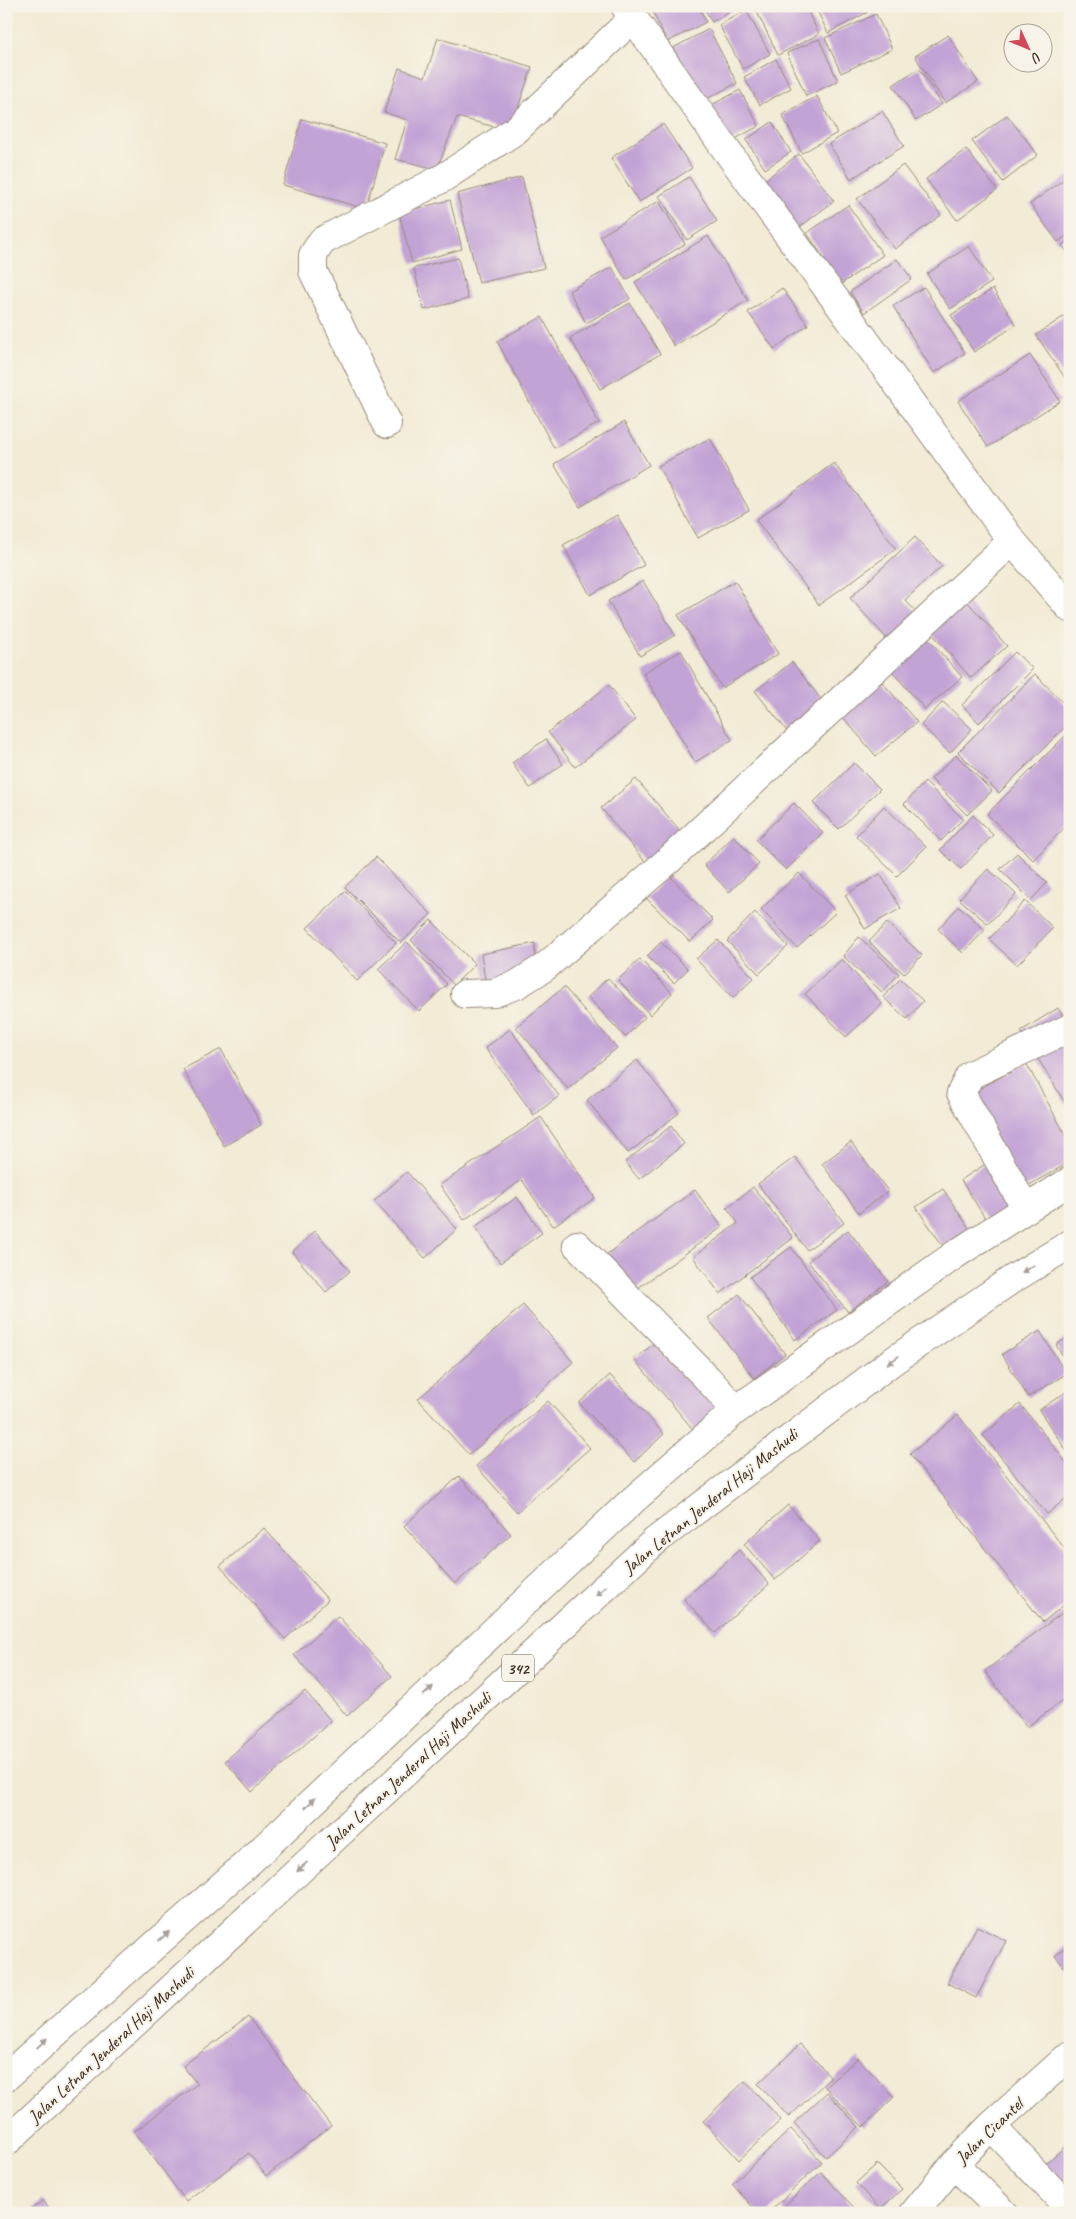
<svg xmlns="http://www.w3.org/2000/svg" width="1076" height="2219" font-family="Caveat,sans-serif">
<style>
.building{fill:#c2a3d6}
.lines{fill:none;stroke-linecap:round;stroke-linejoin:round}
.minor-casing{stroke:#968a7a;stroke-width:30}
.primary-casing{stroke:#968a7a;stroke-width:30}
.minor{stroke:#fff;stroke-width:28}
.primary{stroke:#fff;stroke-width:28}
.oneway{fill:#a79f9a}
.labels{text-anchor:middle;stroke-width:4;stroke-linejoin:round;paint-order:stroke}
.shield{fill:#f7f3e8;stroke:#73665b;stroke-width:1}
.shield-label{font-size:16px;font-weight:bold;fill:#3b2a1e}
.street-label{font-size:18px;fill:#3b2a1e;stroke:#f7f3e8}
</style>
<rect width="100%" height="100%" fill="#f7f3e8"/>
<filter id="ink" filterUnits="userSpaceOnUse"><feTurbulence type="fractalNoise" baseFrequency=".02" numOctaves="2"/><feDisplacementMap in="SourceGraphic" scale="10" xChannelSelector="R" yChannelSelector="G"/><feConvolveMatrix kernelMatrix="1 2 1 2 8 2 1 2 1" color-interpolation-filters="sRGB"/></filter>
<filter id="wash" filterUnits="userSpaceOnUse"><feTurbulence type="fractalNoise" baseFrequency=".0096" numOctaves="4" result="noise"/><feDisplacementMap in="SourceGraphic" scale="20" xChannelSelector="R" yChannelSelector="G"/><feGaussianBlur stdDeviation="1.12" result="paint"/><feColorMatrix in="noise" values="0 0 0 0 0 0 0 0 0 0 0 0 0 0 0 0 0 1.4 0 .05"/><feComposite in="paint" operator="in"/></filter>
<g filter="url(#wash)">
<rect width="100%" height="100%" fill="#f2ebd5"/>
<g id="blocks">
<path class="building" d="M650,6H699L706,22L667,42Z
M703,6H741L712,22Z
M762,6H805L819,34L778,55L756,10Z
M815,6H864L868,12L828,33Z
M746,10L770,54L743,69L719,25Z
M876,14L892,49L841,73L825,38Z
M709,29L737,83L701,102L673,48Z
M948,35L978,82L945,103L915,56Z
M438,38L532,67L510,131L457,117L437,169L395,159L407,120L384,112L399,68L425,77Z
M819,39L838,81L806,96L787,53Z
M776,59L791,88L760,105L744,77Z
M919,68L942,104L916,121L893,85Z
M740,90L759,126L724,145L704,109Z
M817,96L837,133L802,153L782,115Z
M882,111L904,146L851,179L829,144Z
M1007,115L1038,155L1003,182L972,141Z
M302,119L385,143L366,209L283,185Z
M772,122L791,152L765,169L746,140Z
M663,124L692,168L639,202L611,158Z
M966,149L997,190L957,220L926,179Z
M799,154L834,201L796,230L761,183Z
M903,165L941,215L895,249L857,199Z
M1070,175V233L1058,242L1030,204Z
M522,177L544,268L479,283L457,194Z
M689,177L717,221L687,240L659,196Z
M450,200L462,249L412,263L399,213Z
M659,201L685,244L626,280L600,236Z
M848,205L883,255L841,284L807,233Z
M708,236L748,300L674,346L635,282Z
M1070,240V256L1062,245Z
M969,246L992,282L950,309L927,274Z
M458,258L468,299L424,310L414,268Z
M897,259L912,279L864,313L850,292Z
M612,267L630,299L586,323L569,291Z
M924,287L965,353L934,373L893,306Z
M782,288L808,325L774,349L748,312Z
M993,289L1016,325L974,352L951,315Z
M630,303L660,354L600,389L570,338Z
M1069,313L1070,314V385L1036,335Z
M542,317L599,423L554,448L497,341Z
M1030,355L1060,401L988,447L958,401Z
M624,422L649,465L580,507L554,464Z
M710,438L749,510L698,538L658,466Z
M834,463L896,549L819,605L756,520Z
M617,515L644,565L590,595L563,545Z
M915,537L942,566L905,600L919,615L890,642L850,598Z
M643,581L675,635L640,656L608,601Z
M735,581L778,654L722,688L678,615Z
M964,598L1007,646L971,678L929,630Z
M925,635L962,677L925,709L889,668Z
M681,651L732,740L695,762L643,673Z
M1015,652L1033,669L979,723L962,705Z
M792,662L827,707L791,736L755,691Z
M1035,674L1070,710V722L999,793L958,752Z
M882,682L917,722L876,756L842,716Z
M609,685L636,720L575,767L548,732Z
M943,702L972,729L950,753L921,725Z
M1070,731V822L1033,860L987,814Z
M546,739L563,764L530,788L512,763Z
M956,755L992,791L967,815L931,779Z
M854,763L880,789L839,829L813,803Z
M636,779L683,834L647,864L601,808Z
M925,782L963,819L941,841L904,804Z
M794,803L823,833L786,870L756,840Z
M884,806L926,847L897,876L856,836Z
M973,815L993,835L961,869L940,850Z
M734,836L759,864L729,892L704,865Z
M1017,853L1047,883L1031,900L1000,869Z
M376,857L431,914L401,943L345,887Z
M988,869L1016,894L988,924L959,899Z
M799,873L836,912L797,948L761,909Z
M880,874L901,908L865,929L845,895Z
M669,875L713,920L690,942L646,898Z
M346,891L396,943L357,981L307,928Z
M1025,901L1053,928L1017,965L989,939Z
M959,906L985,930L963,953L938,929Z
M755,912L788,946L759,974L727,941Z
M431,920L475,964L454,985L411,940Z
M887,923L922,955L904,974L869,942Z
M859,937L899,974L882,992L843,956Z
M718,940L754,978L733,998L696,959Z
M407,942L447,984L419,1011L378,969Z
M661,942L688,969L674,983L647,956Z
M535,943L534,972L487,992L481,954Z
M640,959L672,993L650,1015L618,980Z
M842,959L882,1004L846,1037L805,994Z
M608,978L645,1017L625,1037L588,997Z
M900,979L923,1001L907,1019L883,997Z
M564,987L617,1048L568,1089L516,1027Z
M1058,1008L1070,1027V1111L1021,1031Z
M510,1029L559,1096L534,1115L485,1048Z
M221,1049L261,1125L224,1146L183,1069Z
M637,1060L679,1113L628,1153L587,1100Z
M1026,1063L1070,1143V1162L1022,1189L970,1094Z
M541,1117L595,1198L553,1226L522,1180L464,1220L440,1185Z
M671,1126L684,1144L639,1179L625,1162Z
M851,1142L888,1191L859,1213L822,1164Z
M795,1157L844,1223L807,1250L758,1184Z
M987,1163L1015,1207L989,1224L961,1180Z
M407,1172L457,1229L425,1258L374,1201Z
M753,1187L793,1238L720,1294L693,1257L738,1223L727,1208Z
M943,1189L971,1231L945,1249L916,1207Z
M695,1190L722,1227L634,1291L607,1254Z
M517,1197L542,1233L500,1263L475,1227Z
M848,1230L888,1281L848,1312L808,1261Z
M315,1231L350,1271L326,1292L292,1252Z
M791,1247L837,1310L795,1340L750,1277Z
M739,1294L785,1354L754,1378L708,1318Z
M523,1305L573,1362L469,1455L418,1399Z
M1040,1331L1066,1374L1028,1397L1002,1354Z
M1070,1336V1367L1056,1345Z
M663,1337L731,1405L696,1433L634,1359Z
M610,1375L664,1434L634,1462L579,1403Z
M1069,1390L1070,1392V1456L1039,1410Z
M548,1401L590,1448L517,1512L476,1466Z
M1020,1404L1070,1467V1495L1047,1514L983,1435Z
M958,1415L1070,1555V1600L1043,1622L910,1454Z
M459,1476L511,1534L455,1584L404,1526Z
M788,1505L820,1541L775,1580L744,1544Z
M264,1528L328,1600L285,1639L220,1566Z
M739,1550L769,1584L715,1633L684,1599Z
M1070,1607V1695L1027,1727L985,1671Z
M338,1616L392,1676L347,1716L294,1655Z
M305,1691L331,1721L252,1792L225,1761Z
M977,1926L1006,1941L976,1998L947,1983Z
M1070,1944V1974L1055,1956Z
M248,2017L331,2126L266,2176L249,2153L186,2201L134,2132L197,2084L183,2066Z
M800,2044L831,2077L789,2117L758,2084Z
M858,2058L894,2097L863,2127L825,2087Z
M745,2081L781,2120L739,2160L703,2121Z
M827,2092L859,2127L826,2157L794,2123Z
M791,2129L822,2162L768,2213H758L732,2184Z
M1070,2142V2196L1044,2165Z
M877,2164L902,2189L880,2209L856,2183Z
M821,2172L859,2213H786L782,2208Z
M43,2200L53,2213H27Z"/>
</g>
</g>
<g filter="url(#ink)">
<use href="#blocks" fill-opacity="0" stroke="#968a7a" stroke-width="1"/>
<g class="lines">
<g class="minor-casing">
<path id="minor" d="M625,6L724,147L1012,541L1070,608
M387,424L313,271V255L322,241L443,178L516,130L632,19
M465,994L494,993L516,985L545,967L670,859L1012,541
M1026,1209L961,1093L970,1075L1070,1028
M577,1245L707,1378L736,1410
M991,2126L1070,2209
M954,2164L1004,2213
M914,2213L954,2164L991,2126L1070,2055"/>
</g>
<g class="primary-casing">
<path id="primary" d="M6,2077L251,1860L632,1501L736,1410L956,1254L1070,1181
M6,2142L654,1542L890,1363L1011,1280L1070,1244"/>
</g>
<use href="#minor" class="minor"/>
<use href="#primary" class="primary"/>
</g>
<defs><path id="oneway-solid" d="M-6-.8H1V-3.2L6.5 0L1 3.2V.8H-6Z" transform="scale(1.25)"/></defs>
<g class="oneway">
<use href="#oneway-solid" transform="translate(1028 1269) rotate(149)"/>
<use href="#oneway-solid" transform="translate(893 1360) rotate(145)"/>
<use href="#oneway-solid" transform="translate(601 1591) rotate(137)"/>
<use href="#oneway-solid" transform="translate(428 1691) rotate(-43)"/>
<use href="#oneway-solid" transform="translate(310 1803) rotate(-44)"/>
<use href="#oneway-solid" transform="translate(302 1867) rotate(137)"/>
<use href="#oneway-solid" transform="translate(164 1936) rotate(-41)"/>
<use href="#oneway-solid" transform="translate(42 2043) rotate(-43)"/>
</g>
</g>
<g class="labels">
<rect class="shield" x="502" y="1654.5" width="32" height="27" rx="4"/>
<g class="shield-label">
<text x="518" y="1674">342</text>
</g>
<g class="street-label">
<text transform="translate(710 1501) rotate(-39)" y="6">Jalan Letnan Jenderal Haji Mashudi</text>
<text transform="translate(408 1770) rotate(-43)" y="6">Jalan Letnan Jenderal Haji Mashudi</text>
<text transform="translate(111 2045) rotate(-43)" y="6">Jalan Letnan Jenderal Haji Mashudi</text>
<text transform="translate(989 2131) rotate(-44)" y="6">Jalan Cicantel</text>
</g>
</g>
<rect width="1076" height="2219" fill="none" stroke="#f7f3e8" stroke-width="25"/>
<g transform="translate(1028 48) rotate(134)"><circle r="24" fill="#f7f3e8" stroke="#aca397"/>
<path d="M0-4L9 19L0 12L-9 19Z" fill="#d1495b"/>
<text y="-8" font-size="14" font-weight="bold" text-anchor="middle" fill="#3b2a1e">U</text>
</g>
</svg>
